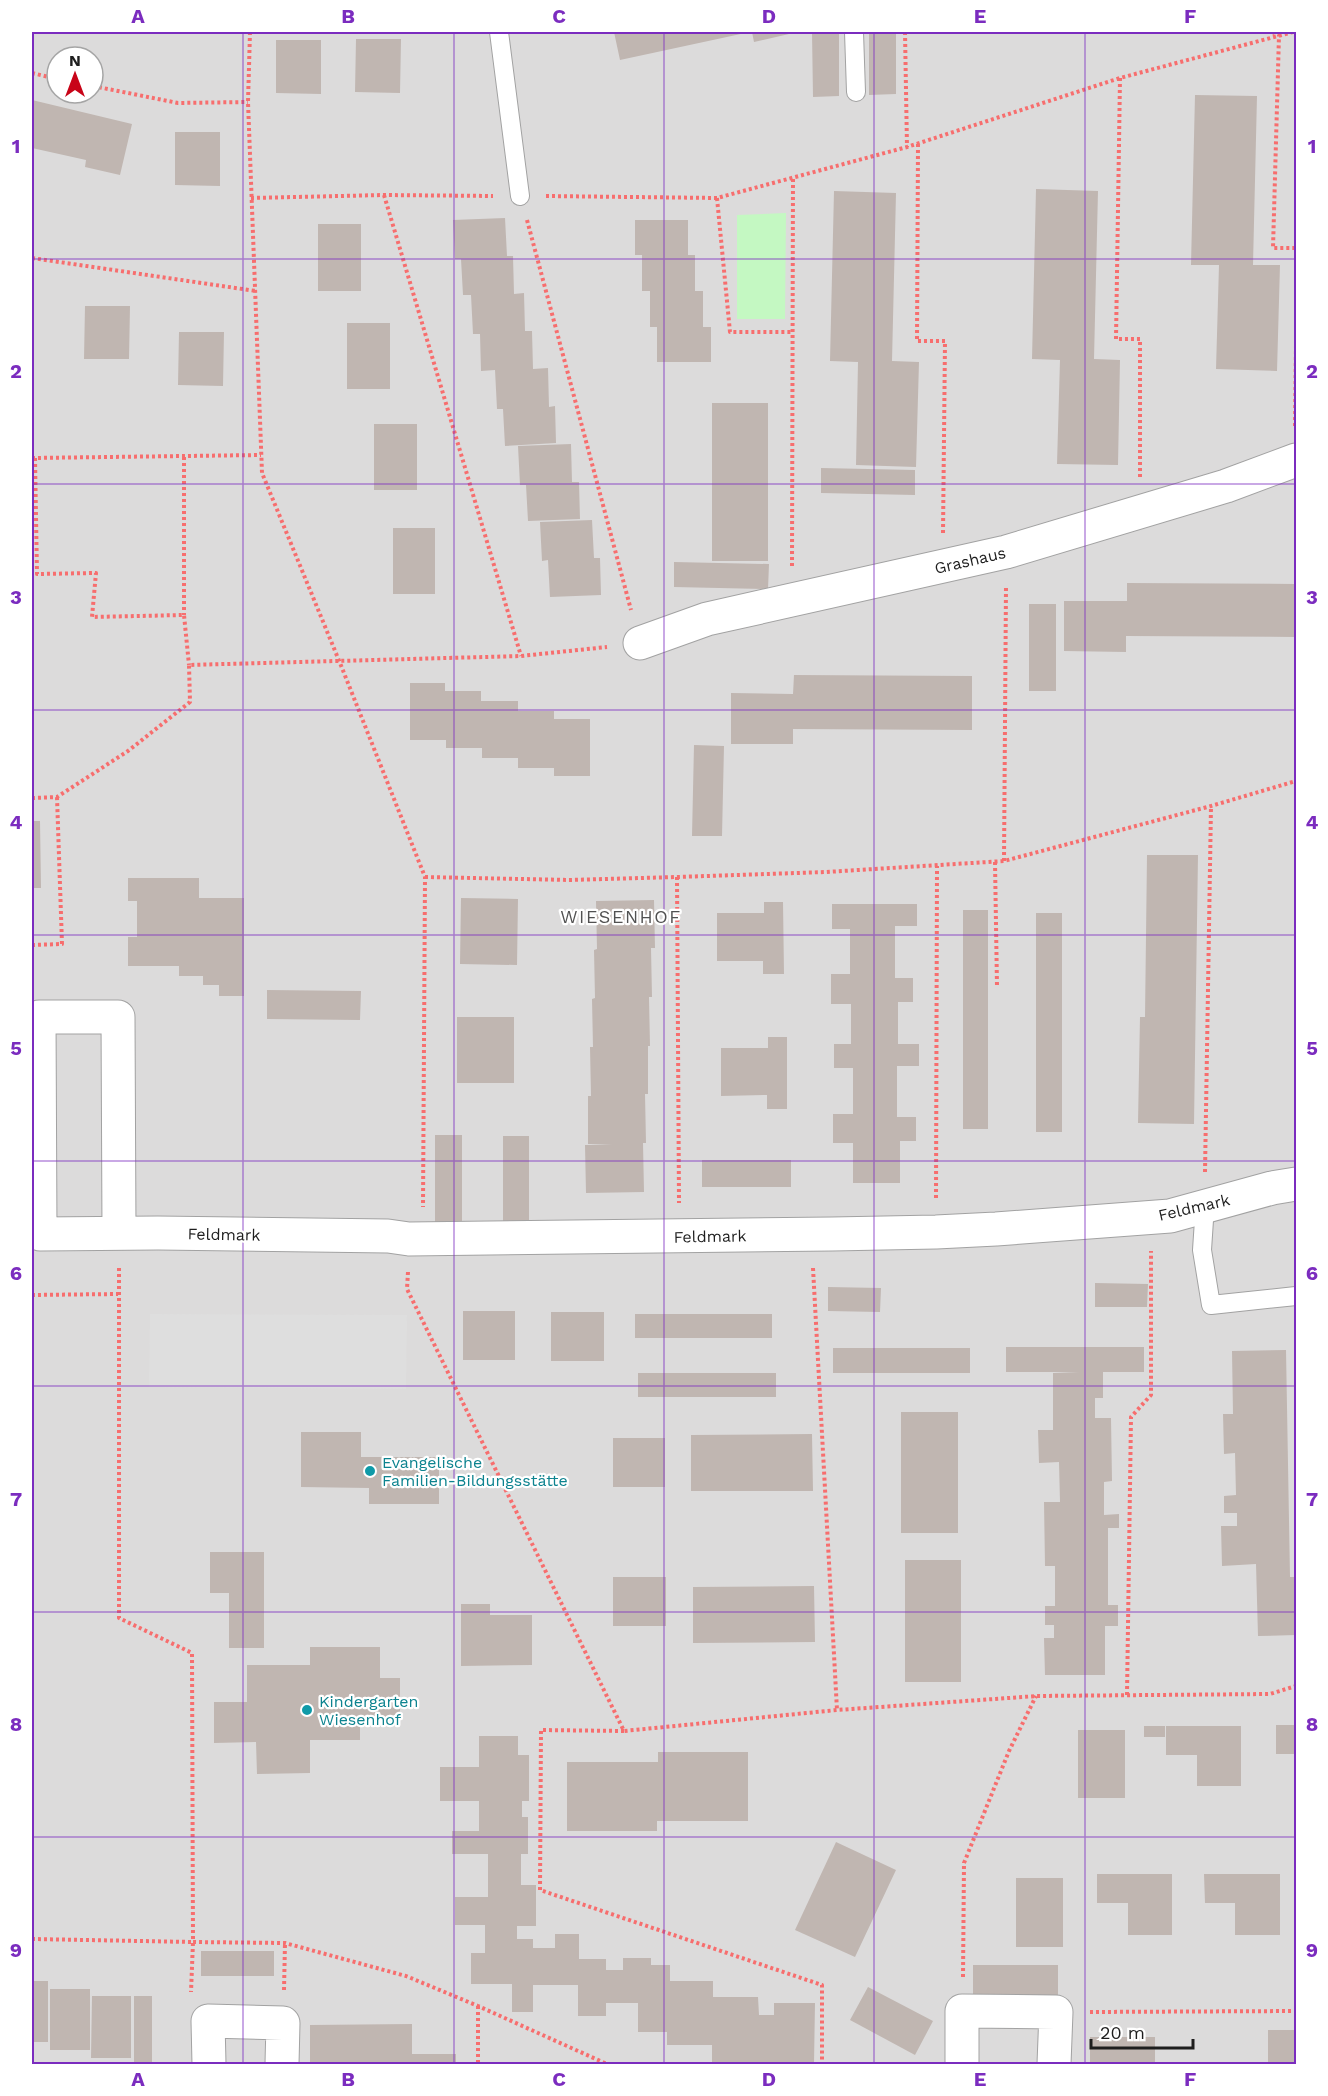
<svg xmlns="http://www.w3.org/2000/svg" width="1328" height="2096" font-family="'Work Sans',sans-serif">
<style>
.residential{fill:#dcdbdb;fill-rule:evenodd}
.park{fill:#c4f8c2}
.parking{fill:#dedede}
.building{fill:#c0b6b1}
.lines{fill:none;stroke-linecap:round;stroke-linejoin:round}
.service-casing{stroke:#a2a2a2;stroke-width:20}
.minor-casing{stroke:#a2a2a2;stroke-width:35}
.path{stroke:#f76e6e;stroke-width:4;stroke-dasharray:3 3;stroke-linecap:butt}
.service{stroke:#fff;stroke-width:18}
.minor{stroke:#fff;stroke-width:33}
.grid{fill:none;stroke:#7b2cbf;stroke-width:1.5;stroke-opacity:0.55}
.culture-dot{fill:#0f9aa8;stroke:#fff;stroke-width:2}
.labels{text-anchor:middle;stroke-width:4.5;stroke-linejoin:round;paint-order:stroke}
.street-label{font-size:16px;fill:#1e1e1e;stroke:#fff}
.culture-label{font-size:16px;fill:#0d838f;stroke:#fff;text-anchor:start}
.neighbourhood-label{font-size:18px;letter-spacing:1.5px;fill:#515151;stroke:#fff}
.neatline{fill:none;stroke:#7b2cbf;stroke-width:2}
.grid-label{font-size:20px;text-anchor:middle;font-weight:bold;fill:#7b2cbf}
</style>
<rect width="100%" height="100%" fill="#efeae5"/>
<path class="residential" d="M32,32H1296V2064H32ZM57,57H93V93H57Z"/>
<path class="park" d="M786,213L785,319H737V215Z"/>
<path class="parking" d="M150,1314L407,1315L406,1389L149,1387Z"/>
<path class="building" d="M614,32H750L620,60Z
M752,32H789V34L754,42Z
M812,32H839V96L813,97Z
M869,32H896V94L869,95Z
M356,39H401L400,93L355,92Z
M276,40H321V94L276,93Z
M1195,95L1257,96L1253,265H1280L1277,371L1216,369L1219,265H1191Z
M32,100L132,124L120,175L85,167L86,160L32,148Z
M175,132H220V186L175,185Z
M1036,189L1098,191L1094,359L1120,360L1118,465L1057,464L1060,360L1032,359Z
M834,191L896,193L892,361L919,362L916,467L856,465L858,362L830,361Z
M505,218L507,256H513L514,294L524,293L525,331H532L533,369L548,368L549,407L555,406L556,443L505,446L503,409H497L495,370L481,371L480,334H473L471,295H463L461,259H455L453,220Z
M635,220H688V255H695V291H703V327H711V362H657V327H650V291H642V255H635Z
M318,224H361V291H318Z
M85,306H130L129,359H84Z
M347,323H390V389H347Z
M179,332H224L223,386L178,385Z
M712,403H768V561H712Z
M374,424H417V490H374Z
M571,444L572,482H579L580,519L528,521L526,485H520L518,446Z
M821,468L915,470V495L821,493Z
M592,520L594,558H600L601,595L550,597L548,560L542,561L540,522Z
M393,528H435V594H393Z
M674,562L769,564L768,589L674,587Z
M1127,583L1296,584V637L1126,636V652L1064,651V601H1127Z
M1029,604H1056V691H1029Z
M794,675L972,676V730L793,729V744H731V693L793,694Z
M410,683H445V691H481V701H518V711H554V719H590V776H554V768H518V758H482V748H446V740H410Z
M694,745L724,746L722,836H692Z
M32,821H40L41,888H32Z
M1147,855H1198L1194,1124L1138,1123L1140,1017H1145Z
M128,878H199V898H244V996H219V985H203V976H179V966H128V937H137V901H128Z
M461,898L518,899L517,965L460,964Z
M654,900L655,948H651L652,997H649L650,1046H648V1094H645L646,1143H643L644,1192L586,1193L585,1145H612L588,1144V1096H591L590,1047H593L592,999L595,998L594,950L597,949L596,901Z
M764,902H783L784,974H763V961H717V913H764Z
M832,904H917V926H895V978H913V1002H898V1044H919V1066H897V1117H916V1141H900V1183H853V1143H833V1114H853V1068H834V1044H851V1004H831V974H850V929H832Z
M963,910H988V1129H963Z
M1036,913H1062V1132H1036Z
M267,990L361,991L360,1020L267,1019Z
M457,1017H514V1083H457Z
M768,1037H787V1109H767V1095L721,1096V1048H768Z
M435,1135H462V1222H435Z
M503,1136H529V1223H503Z
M702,1160H791V1187H702Z
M1095,1283L1148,1284L1147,1307H1095Z
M828,1287L881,1288L880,1312L828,1311Z
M463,1311H515V1360H463Z
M551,1312H604V1361H551Z
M635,1314H772V1338H635Z
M1006,1347H1144V1372H1103V1398H1095V1418H1111L1112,1481L1104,1482V1515L1119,1514V1528H1108V1605H1118V1626H1105V1675H1045L1044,1638H1054V1625H1045V1606H1055V1566H1045L1044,1502H1060L1059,1462L1039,1463L1038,1430H1053V1373L1079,1372H1006Z
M833,1348H970V1373H833Z
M1286,1350L1290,1577H1296V1635L1258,1636L1256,1564L1222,1566L1221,1526H1237V1513H1224V1496L1236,1495L1235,1453L1224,1454L1223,1414H1233L1232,1351Z
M638,1373H776V1397H638Z
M901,1412H958V1533H901Z
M301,1432H361V1457H439V1504H369V1488L301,1487Z
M812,1434L813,1491H691V1435Z
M613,1438H665V1487H613Z
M210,1552H264V1648H229V1593H210Z
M905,1560H961V1682H905Z
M613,1577H666V1626H613Z
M814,1586L815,1642L693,1643V1587Z
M461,1604H490V1615H532V1665L461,1666Z
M310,1647H380V1678H400V1717H360V1740H310V1773L257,1774L256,1742L214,1743V1702H247V1665H310Z
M1276,1725H1296V1754H1276Z
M1144,1726H1165V1737H1144Z
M1166,1726H1241V1786H1197V1755H1166Z
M1078,1730H1125V1798H1078Z
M479,1736H518V1755H529V1801H522V1817H528V1854H521V1885H536V1926H517V1939H533V1948H555V1934H579V1959H606V1970H623V1958H651V1965H670V1981H713V1997H758L759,2015H774V2003H815L814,2064H777V2063L712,2064V2045H667V2032H638V2003H606V2016H578V1985H533V2012H512V1984H471V1953H485V1925H455V1897H488V1854H452V1831H479V1801H440V1767H479Z
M658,1752H748V1821H657V1831H567V1762H658Z
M836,1842L896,1870L855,1957L795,1930Z
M1097,1874H1172V1935H1128V1903H1097Z
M1204,1874H1280V1935H1235V1903H1205Z
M1016,1878H1063V1947H1016Z
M201,1951H274V1976H201Z
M973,1965H1058V2000H973Z
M32,1981H48V2042H32Z
M868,1987L933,2021L915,2055L850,2020Z
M50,1989H90V2050H50Z
M92,1996H131V2058H91Z
M134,1996H152V2064H134Z
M412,2024V2054H456V2064H310V2025Z
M1268,2030H1296V2064H1268Z
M1090,2037H1155V2064H1090Z"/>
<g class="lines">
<g class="service-casing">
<path id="service" d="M499,32L520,196
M854,32L856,92
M1205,1205L1202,1250L1211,1305L1296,1296"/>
</g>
<g class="minor-casing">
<path id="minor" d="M640,643L707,619L1006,552L1226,486L1296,460
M119,1233L118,1017H39L40,1234L158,1233L388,1236L409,1239L832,1234L936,1232L996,1229L1170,1216L1272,1188L1296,1184
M209,2064L208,2021L283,2023L282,2064
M962,2064V2011L1056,2012L1054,2064"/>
</g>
<path class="path" d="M250,32L248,102L262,473L340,663L425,877L423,1207
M905,32L907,147
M1272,32L1279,35L1273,248H1296
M32,73L57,79
M1120,78L1116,339H1140V477
M93,86L178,103L248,102
M918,144L917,341H945L943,533
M384,195L521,656
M546,196L717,198L907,147L1120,78L1293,32
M251,198L384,195L493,196
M717,198L730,332H792
M527,220L631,610
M32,258L256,291
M1295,426L1296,346
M184,457V615
M32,458L261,455
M35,458L37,574L96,573L92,617L184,615L189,665
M792,566L793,176
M32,798L57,797L128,751L190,702L189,665L521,656L607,647
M1004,861L1006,586
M995,862L997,986
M425,877L569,880L677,877L826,872L1004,861L1211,806L1296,781
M677,877L679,1203
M32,945L62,944L57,797
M1205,1172L1211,806
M936,1198L937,866
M119,1268V1618L192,1653L193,1942L285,1943L406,1976L478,2006L607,2064
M813,1268L837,1710
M408,1272L407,1289L624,1731L837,1710L1037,1696L1270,1694L1296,1686
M32,1295L118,1294
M1127,1695L1131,1417L1151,1395V1251
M624,1731L541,1730L540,1890L822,1985V2064
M32,1939L193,1942L191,1992
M963,1977L964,1863L1009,1751L1036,1696
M284,1990L285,1943
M478,2006V2064
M1090,2012L1296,2011"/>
<use href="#service" class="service"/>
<use href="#minor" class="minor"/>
</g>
<path class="grid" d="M243,32V2064M454,32V2064M664,32V2064M874,32V2064M1085,32V2064M32,259H1296M32,484H1296M32,710H1296M32,935H1296M32,1161H1296M32,1386H1296M32,1612H1296M32,1837H1296"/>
<g class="culture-dot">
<circle cx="370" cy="1471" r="6"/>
<circle cx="307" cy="1710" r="6"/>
</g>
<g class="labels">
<g class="street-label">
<text transform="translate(970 560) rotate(-13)" y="6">Grashaus</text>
<text transform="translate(1194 1207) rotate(-13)" y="6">Feldmark</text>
<text transform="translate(224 1234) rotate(1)" y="6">Feldmark</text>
<text transform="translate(710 1236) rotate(-1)" y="6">Feldmark</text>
</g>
<g class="culture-label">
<text x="382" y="1468">Evangelische<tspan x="382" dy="18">Familien-Bildungsstätte</tspan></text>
<text x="319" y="1707">Kindergarten<tspan x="319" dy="18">Wiesenhof</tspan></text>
</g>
<g class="neighbourhood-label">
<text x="621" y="923">WIESENHOF</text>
</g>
</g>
<rect width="1328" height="2096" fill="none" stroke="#ffffff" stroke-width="66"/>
<g transform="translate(75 75)"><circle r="28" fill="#ffffff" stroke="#a5a5a5" stroke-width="1.5"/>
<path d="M0-4.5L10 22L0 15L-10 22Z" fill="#c80418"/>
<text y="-9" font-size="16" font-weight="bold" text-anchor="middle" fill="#1e1e1e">N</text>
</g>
<path d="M1091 2039v9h102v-9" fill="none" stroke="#1e1e1e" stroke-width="3"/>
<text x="1100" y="2039" font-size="18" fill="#1e1e1e" stroke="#ffffff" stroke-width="4.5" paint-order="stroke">20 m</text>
<rect x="33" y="33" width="1262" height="2030" class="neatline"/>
<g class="grid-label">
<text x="138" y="23">A</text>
<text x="348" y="23">B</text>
<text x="559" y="23">C</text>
<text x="769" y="23">D</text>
<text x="980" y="23">E</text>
<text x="1190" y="23">F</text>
<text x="16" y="153">1</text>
<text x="1312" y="153">1</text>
<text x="16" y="378">2</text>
<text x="1312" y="378">2</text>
<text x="16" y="604">3</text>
<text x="1312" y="604">3</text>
<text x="16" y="829">4</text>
<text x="1312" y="829">4</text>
<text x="16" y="1055">5</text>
<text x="1312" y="1055">5</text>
<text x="16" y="1280">6</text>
<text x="1312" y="1280">6</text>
<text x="16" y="1506">7</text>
<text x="1312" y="1506">7</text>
<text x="16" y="1731">8</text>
<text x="1312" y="1731">8</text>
<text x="16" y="1957">9</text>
<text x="1312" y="1957">9</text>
<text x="138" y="2086">A</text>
<text x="348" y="2086">B</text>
<text x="559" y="2086">C</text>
<text x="769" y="2086">D</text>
<text x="980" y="2086">E</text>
<text x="1190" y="2086">F</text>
</g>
</svg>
